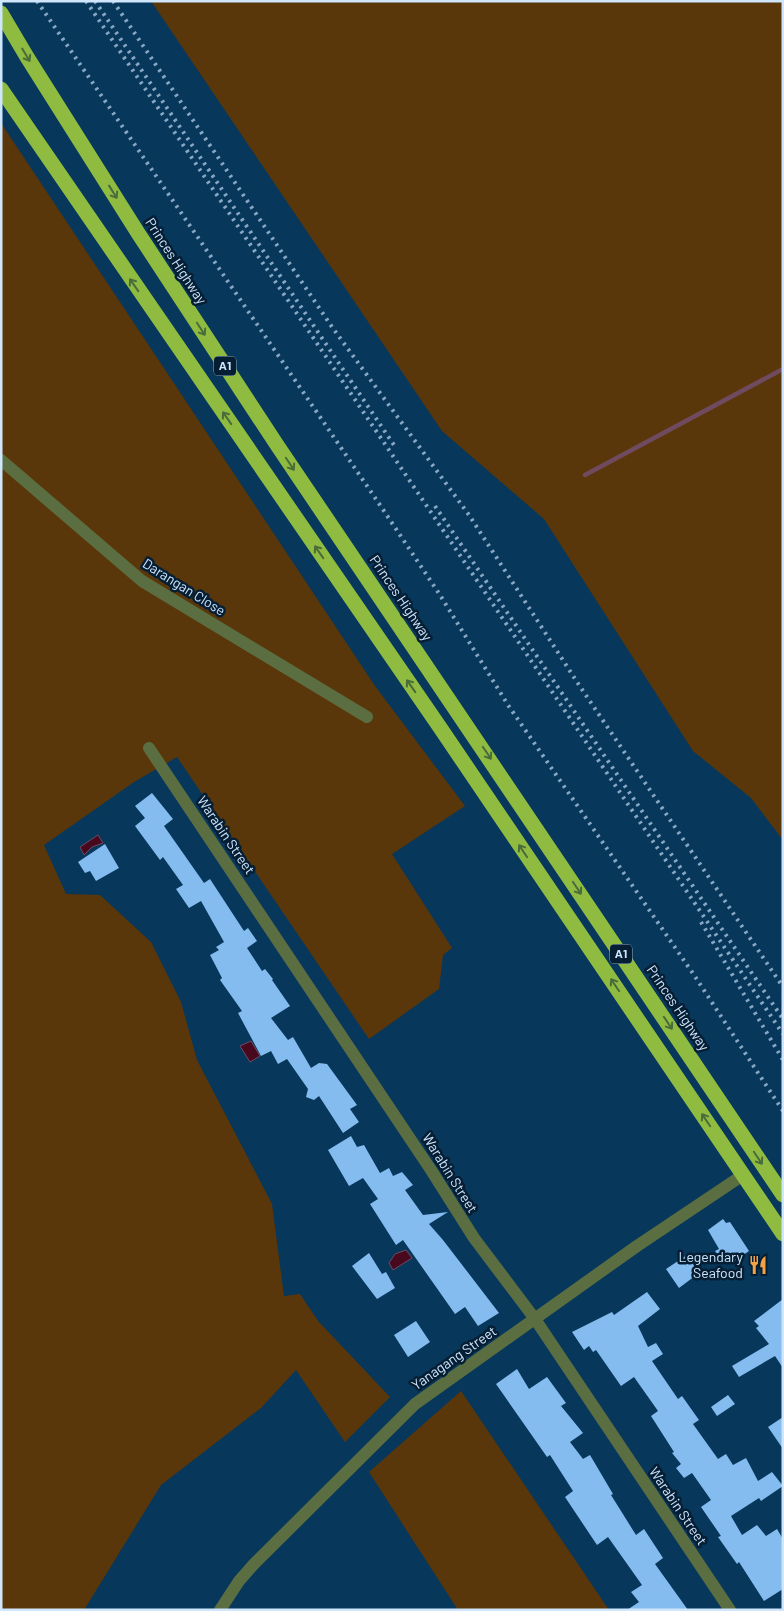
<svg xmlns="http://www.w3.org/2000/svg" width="784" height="1611" font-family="Barlow,sans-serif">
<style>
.green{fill:#5a370a}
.water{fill:#48081d;stroke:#704b60}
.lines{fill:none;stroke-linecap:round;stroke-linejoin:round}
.stream{stroke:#704b60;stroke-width:4.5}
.building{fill:#84bcf0}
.minor{stroke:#5b6e41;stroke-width:12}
.highway{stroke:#8fbb40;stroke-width:15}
.rail{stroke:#87a7c3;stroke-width:4;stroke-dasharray:2.5 5;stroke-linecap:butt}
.oneway{stroke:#4a6c3a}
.labels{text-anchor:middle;stroke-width:5;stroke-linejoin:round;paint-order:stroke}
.shield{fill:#061e33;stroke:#93aac0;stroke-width:1}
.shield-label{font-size:12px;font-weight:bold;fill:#cfe6fd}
.street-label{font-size:14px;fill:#cfe6fd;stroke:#061e33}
.poi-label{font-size:14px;fill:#cfe6fd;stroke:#061e33;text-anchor:end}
</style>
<rect width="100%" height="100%" fill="#07375b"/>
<path class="green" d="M151,1H783V840L751,798L693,751L544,519L442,431Z
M1,123L375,686L465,806L392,854L452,948L443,955L439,989L369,1039L177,757L134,782L44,845L66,894L100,895L151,942L181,1002L197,1060L272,1204L284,1296L300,1294L318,1321L390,1397L345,1442L296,1370L261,1408L161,1485L84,1610H1Z
M461,1391L609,1610H458L369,1472Z"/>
<path class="water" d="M98,835L103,843L92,847L84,855L80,847Z
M251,1041L260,1056L250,1062L240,1046Z
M406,1250L412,1258L393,1270L389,1263L395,1254Z"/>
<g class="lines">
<path class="stream" d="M585,475L783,369"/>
</g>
<path class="building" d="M152,793L173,819L164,826L204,883L210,879L244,931L248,928L257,941L247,948L262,971L265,969L273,979L272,980L290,1006L271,1018L288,1040L293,1037L311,1068L319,1063L327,1064L357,1105L350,1109L359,1122L343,1133L319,1096L314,1100L306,1097L308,1089L287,1059L278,1064L271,1051L261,1056L253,1041L238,1013L242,1011L220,980L222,978L210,955L219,950L216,947L224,942L201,901L189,908L176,889L183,885L163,857L160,860L135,826L145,818L135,806Z
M105,844L119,868L96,881L90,871L85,873L78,862Z
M351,1136L357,1147L364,1145L380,1173L389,1168L393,1176L402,1172L413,1185L405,1190L423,1215L448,1212L429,1224L443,1240L499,1313L478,1326L465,1307L455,1314L403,1240L396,1245L370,1204L378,1199L363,1178L349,1186L328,1150Z
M723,1219L726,1223L730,1222L749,1251L732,1263L727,1257L723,1261L715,1251L719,1249L708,1230Z
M369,1253L382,1274L386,1272L395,1288L377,1299L352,1266Z
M687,1255L699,1273L679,1288L666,1269Z
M647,1292L660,1309L638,1326L648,1347L656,1343L663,1354L652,1361L678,1399L682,1396L699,1420L693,1424L718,1459L726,1454L733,1465L746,1458L758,1481L772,1472L783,1486L761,1501L759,1498L731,1516L742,1535L757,1525L766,1536L777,1529L783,1539V1589L764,1601L739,1562L737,1564L718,1537L721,1536L701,1507L711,1500L692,1473L684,1478L676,1468L681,1464L672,1453L674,1452L651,1416L658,1411L634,1377L621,1386L596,1350L593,1352L589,1346L584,1350L572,1332L612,1312L614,1315Z
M783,1299V1368L775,1356L739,1377L732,1366L769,1344L756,1328L759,1326L754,1321Z
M416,1321L430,1342L408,1357L394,1335Z
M517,1369L529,1389L547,1377L566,1403L561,1406L583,1433L570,1442L583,1459L590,1455L613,1494L611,1495L636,1535L644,1529L663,1558L655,1564L688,1610H627L639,1602L631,1592L642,1585L608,1537L597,1545L565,1497L573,1491L550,1455L547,1457L496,1384Z
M728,1395L735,1404L717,1416L711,1407Z
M783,1417V1449L768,1427Z"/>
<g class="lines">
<path class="minor" d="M1,460L142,581L367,717
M149,748L431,1170L474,1238L535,1319L730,1610
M220,1610L239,1581L254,1564L415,1404L637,1246L743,1175"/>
<path class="highway" d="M1,13L27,57L138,233L277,445L783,1195
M1,89L439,726L783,1234"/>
<path class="rail" d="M37,1L382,508L440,595L508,705L694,975L783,1111
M86,1L783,1034
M95,1L396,448
M113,1L332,327L469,515L579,685L783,987
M435,506L783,1019
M701,922L783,1060"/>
</g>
<defs><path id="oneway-shaft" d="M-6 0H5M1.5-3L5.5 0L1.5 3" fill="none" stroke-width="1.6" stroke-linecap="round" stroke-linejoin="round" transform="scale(1.25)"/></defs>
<g class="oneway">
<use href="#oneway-shaft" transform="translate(26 55) rotate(59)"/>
<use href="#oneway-shaft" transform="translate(113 192) rotate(58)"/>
<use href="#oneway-shaft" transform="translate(134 285) rotate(-125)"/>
<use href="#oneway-shaft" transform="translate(201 329) rotate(57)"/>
<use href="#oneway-shaft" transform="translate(227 418) rotate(-125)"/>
<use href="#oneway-shaft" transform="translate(290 464) rotate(56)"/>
<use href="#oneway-shaft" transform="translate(319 552) rotate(-125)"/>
<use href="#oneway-shaft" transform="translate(411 686) rotate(-125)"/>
<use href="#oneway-shaft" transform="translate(487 753) rotate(56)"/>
<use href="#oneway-shaft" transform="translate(523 851) rotate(-124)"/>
<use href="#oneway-shaft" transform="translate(577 888) rotate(56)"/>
<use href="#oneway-shaft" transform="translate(615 985) rotate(-124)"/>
<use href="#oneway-shaft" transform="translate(668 1023) rotate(56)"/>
<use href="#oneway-shaft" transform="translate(706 1120) rotate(-124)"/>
<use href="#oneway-shaft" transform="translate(758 1158) rotate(56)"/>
</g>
<defs>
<g id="restaurant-bare" transform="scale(1.5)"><path d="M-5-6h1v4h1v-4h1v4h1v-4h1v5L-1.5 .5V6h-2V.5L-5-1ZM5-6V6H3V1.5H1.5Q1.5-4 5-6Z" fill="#f4a344" stroke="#061e33" stroke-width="2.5" paint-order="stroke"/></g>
</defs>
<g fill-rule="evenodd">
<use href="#restaurant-bare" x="758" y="1265"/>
</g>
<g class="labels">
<g class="shield">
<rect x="214" y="356.5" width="22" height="19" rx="4"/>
<rect x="610" y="944.5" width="22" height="19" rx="4"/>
</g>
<g class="shield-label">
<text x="225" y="370">A1</text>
<text x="621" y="958">A1</text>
</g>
<g class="street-label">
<text transform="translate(176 261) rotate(57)" y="5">Princes Highway</text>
<text transform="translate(184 587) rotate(32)" y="5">Darangan Close</text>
<text transform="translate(401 598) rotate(56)" y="5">Princes Highway</text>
<text transform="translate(226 835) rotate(56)" y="5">Warabin Street</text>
<text transform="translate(678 1008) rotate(56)" y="5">Princes Highway</text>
<text transform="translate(450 1173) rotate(58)" y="5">Warabin Street</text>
<text transform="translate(454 1358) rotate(-35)" y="5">Yanagang Street</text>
<text transform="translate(678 1506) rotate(56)" y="5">Warabin Street</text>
</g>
<g class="poi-label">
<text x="743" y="1262">Legendary<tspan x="743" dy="16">Seafood</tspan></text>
</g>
</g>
<rect width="784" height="1611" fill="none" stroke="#cfe6fd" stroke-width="5"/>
</svg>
